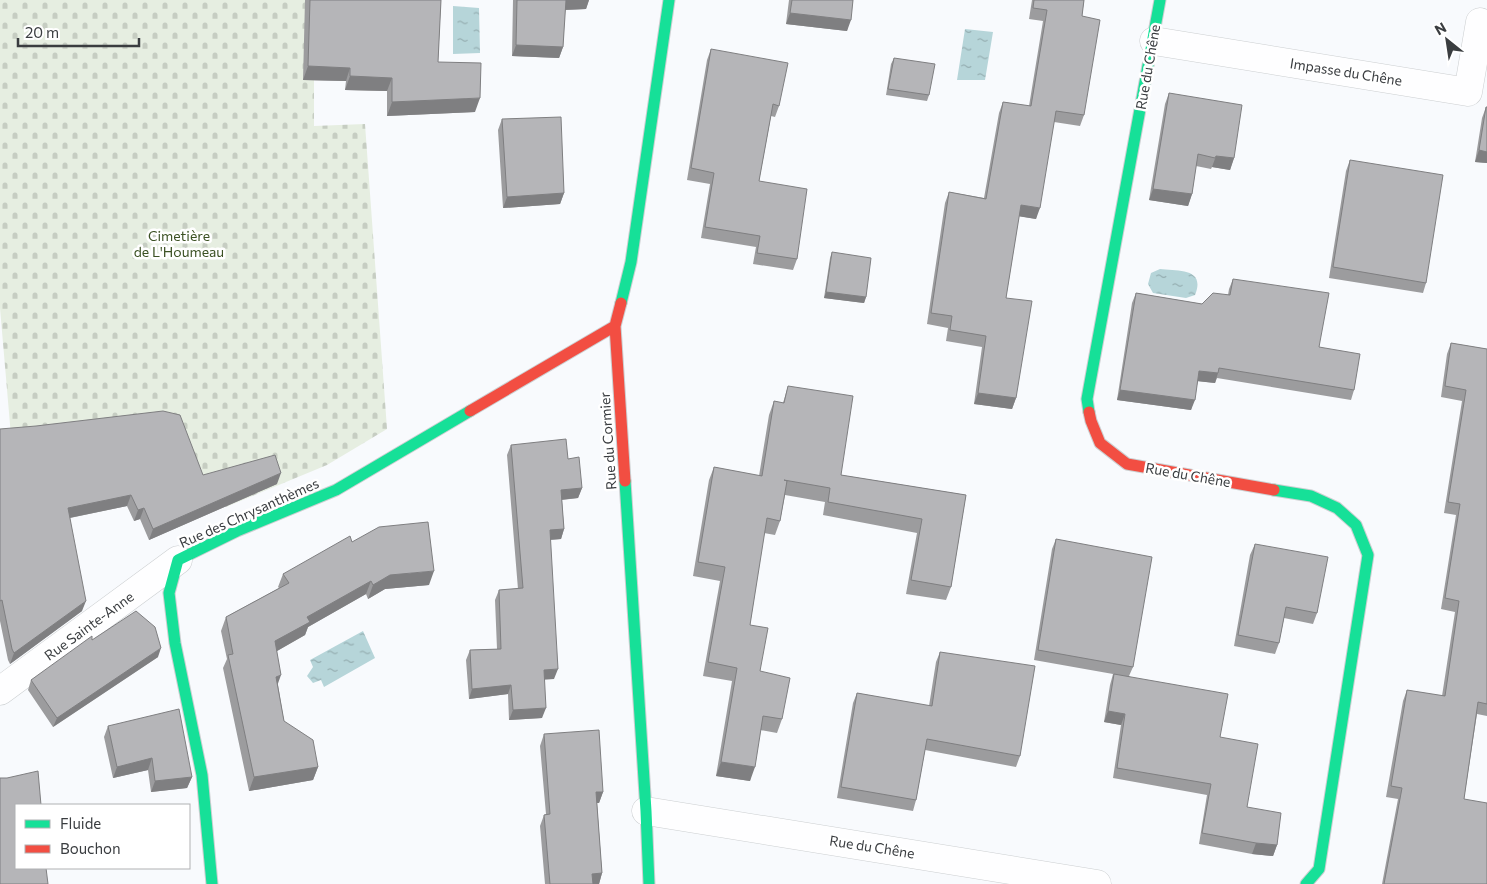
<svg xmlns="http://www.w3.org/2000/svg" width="1487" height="884" font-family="Commissioner,sans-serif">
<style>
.cemetery{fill:url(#cemetery-stones)}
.water{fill:url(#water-ripples)}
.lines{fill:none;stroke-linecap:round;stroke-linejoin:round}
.street-casing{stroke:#cccfd1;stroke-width:29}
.fast-casing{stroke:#cccfd1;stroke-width:13}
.jam-casing{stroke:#cccfd1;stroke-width:13}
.street{stroke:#fefeff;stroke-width:28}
.fast{stroke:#16e098;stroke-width:11}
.jam{stroke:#f24e42;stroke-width:11}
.wall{fill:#9c9c9e}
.shaded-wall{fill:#7f7f81}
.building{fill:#b5b5b8;stroke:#7f7f81}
.labels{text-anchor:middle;stroke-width:5;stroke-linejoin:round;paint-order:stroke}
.street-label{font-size:14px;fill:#3a3d40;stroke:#fff}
.park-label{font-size:14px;fill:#3b5123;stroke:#fff}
</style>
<defs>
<pattern id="cemetery-stones" width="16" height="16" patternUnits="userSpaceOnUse" patternTransform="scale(1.25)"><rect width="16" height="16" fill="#e6eee1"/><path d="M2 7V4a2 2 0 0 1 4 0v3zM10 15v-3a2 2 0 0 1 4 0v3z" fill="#c6cdc2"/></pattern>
<pattern id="water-ripples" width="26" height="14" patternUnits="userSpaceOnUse" patternTransform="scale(1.25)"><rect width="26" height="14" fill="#b6d5d9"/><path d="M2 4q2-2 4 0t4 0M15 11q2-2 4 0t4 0" fill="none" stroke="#95aeb1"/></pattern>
</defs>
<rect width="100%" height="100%" fill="#f8fafd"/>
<path class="cemetery" d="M0,0H314V126L365,124L387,429L327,465L226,507L217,481L11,436L0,308Z"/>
<path class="water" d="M453,6L479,8L480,53L453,54Z
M965,29L993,32L985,80H957Z
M1160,269C1178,271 1206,268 1195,295L1186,298L1153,293L1148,284L1151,273Z
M363,631L375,658L324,687L321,680L313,683L307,676L313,667L310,660Z"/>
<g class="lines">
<g class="street-casing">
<path id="street" d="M1154,41L1468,92L1480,22
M0,691L178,560
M646,811L1097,884"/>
</g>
<g class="fast-casing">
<path id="fast" d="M621,303L631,262L669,0
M1089,412L1087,399L1160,0
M625,481L646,811L649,884
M1274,490L1311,496L1337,508L1356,525L1368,555L1319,869L1306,884
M212,884L202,775L175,643L169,593L178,560L237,531L336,490L470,411"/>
</g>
<g class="jam-casing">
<path id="jam" d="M621,303L615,326L625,481
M470,411L615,326
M1089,412L1091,421L1100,443L1127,464L1274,490"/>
</g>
<use href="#street" class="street"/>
<use href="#fast" class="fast"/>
<use href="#jam" class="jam"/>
</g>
<path class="wall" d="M305,0H441L438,62L475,112L387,116V91L345,90L346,81L303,80Z
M513,0H589L586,9L565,10L563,47L559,58L512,56Z
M789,0H853L847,31L786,24Z
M1032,0H1084L1082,16L1084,115L1080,126L1054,122L1036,219L1019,216L1006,298L1016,398L1012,409L974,404L982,347L946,341L948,328L927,324L945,203L949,192L984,198L999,113L1003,102L1029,106L1043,21L1029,19Z
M711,49L779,106L775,117L771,116L759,181L797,259L793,270L753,264L756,247L701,238L710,184L687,180L707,60Z
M894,58L929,95L927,101L886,95L891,64Z
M1169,93L1234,158L1230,170L1212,167L1211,169L1196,166L1192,194L1188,206L1149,200L1165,104Z
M1486,107L1487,163L1475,162L1482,118Z
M502,119L564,193L560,204L503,208L498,130Z
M1350,160L1426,283L1423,293L1329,278L1346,171Z
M832,252L866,297L864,303L824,298L830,258Z
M1233,279L1319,347L1354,390L1351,400L1217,378L1215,383L1198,381L1191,410L1117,400L1132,303L1136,293L1202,304L1228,295L1229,289Z
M1451,343L1487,349V716L1477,714L1464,799L1487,884H1382L1398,799L1386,797L1403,701L1407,690L1442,696L1455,612L1441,609L1456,515L1444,513L1462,401L1441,397L1447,354Z
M788,386L841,475L966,495L951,587L946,600L906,594L917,533L823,515L825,502L785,495L780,521L775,535L764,533L750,625L760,671L782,719L777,733L760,730L750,781L716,776L732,681L703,676L720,581L693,576L709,480L714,467L759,476L769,415L774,401L783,403Z
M0,429L203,475L277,484L149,540L140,519L134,521L127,506L70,518L82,611L10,664L8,660L0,621Z
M511,445L568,459L582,488L578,498L562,500L564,529L561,539L550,540L554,679H544L542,718L509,720L508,694L469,699L466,660L470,650L497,649L495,600L499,590L518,589L507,455Z
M1056,539L1133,667L1129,676L1220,737L1247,807L1277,845L1273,856L1252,854L1199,844L1207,795L1113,778L1121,725L1104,722L1110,685L1113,674L1034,660L1052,549Z
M352,542L429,585L385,589L368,599L366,594L308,627L305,635L277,651L278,685L284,721L318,767L313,780L249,791L223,668L227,659L221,631L226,617L279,588L278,587L283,574Z
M1255,544L1317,613L1313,624L1284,618L1279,643L1275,654L1234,646L1250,555Z
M92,640L158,657L53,727L28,690L31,680Z
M940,652L1020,756L1016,767L925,750L916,800L913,811L837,798L853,703L857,693L929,706L936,662Z
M108,726L192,777L187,788L151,792L148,770L113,778L104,737Z
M544,734L603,792L599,803H597L602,873L599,884H545L540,826L544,815L546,814L540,746Z"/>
<path class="shaded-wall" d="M565,0H589L586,9L562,10Z
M790,13L851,20L847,31L786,24Z
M516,45L563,47L559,58L512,56Z
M308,66L350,68L346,81L303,80Z
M350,76L392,78L387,91L345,90Z
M480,98L475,112L387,116L392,102Z
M1479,150L1487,152V163L1475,162Z
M1216,156L1234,158L1230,170L1212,167Z
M1153,189L1192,194L1188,206L1149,200Z
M564,193L560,204L503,208L507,197Z
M1021,205L1040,208L1036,219L1017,216Z
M826,292L866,297L864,303L824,298Z
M1199,371L1218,373L1215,383L1196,381Z
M1120,390L1195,400L1191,410L1117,400Z
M978,393L1016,398L1012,409L974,404Z
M281,473L277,484L149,540L153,529Z
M582,488L578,498L558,500L561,490Z
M131,495L127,506L64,519L68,508Z
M144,508L140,519L134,521L138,510Z
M564,529L561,539L546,540L550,530Z
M434,571L429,585L385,589L368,599L373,585L390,575Z
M371,581L366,594L308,627L305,635L270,655L275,641L307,617Z
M86,601L82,611L10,664L14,653Z
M161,648L158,657L53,727L57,718Z
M558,669L554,679L540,680L544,670Z
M281,675L276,689V677Z
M511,685L508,694L469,699L472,689Z
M546,708L542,718L509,720L513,710Z
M1108,711L1125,714L1121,725L1104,722Z
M152,758L148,770L113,778L117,767Z
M721,762L755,767L750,781L716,776Z
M318,767L313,780L249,791L254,777Z
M192,777L187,788L151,792L155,781Z
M596,792H603L599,803H592Z
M1256,843L1277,845L1273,856L1252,854Z
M602,873L599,884H589L592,874Z"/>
<path class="building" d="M310,0H441L438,62L481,63L480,98L392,102V78L350,76V68L308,66Z
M517,0H566L563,47L516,45Z
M792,0H853L851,20L790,13Z
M1034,0H1084L1082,16L1100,20L1084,115L1056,111L1040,208L1021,205L1006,298L1032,301L1016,398L978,393L986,336L950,330L952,316L931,313L949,192L986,199L1003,102L1031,106L1047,10L1033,8Z
M711,49L788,63L779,106L773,104L759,181L807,189L797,259L757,253L760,236L705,227L714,173L691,168Z
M894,58L935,64L929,95L888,89Z
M1169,93L1242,105L1234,158L1216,156L1215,158L1198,154L1192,194L1153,189Z
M1486,107H1487V152L1479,150Z
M561,117L564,193L507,197L502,119Z
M1350,160L1443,175L1426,283L1333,267Z
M832,252L871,258L866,297L826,292Z
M1233,279L1329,293L1319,347L1360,354L1354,390L1219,368L1218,373L1199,371L1195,400L1120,390L1136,293L1202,304L1213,293L1230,295Z
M1451,343L1487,349V704L1478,702L1464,799L1487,803V884H1384L1402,788L1391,786L1407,690L1445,696L1459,601L1445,598L1460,504L1448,502L1466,390L1445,386Z
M788,386L853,396L841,475L966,495L951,587L911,580L922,519L828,502L830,488L784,480L787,481L780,521L767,518L750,625L768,628L760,671L790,678L782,719L763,716L755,767L721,762L737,668L708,662L725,567L698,562L714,467L762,476L774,401L784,403Z
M163,411L180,415L203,475L275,455L281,473L153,529L144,508L138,510L131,495L68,508L86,601L14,653L12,649L2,600L0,601V429L36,426Z
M566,439L568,459L579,457L582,488L561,490L564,529L550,530L558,669L544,670L546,708L513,710L511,685L472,689L470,650L501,649L499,590L523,588L511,445Z
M428,522L434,571L390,575L373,585L371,581L307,617L310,622L275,641L281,675L276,677L284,721L313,740L318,767L254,777L228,655L233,654L226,617L289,583L283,574L350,536L352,542L379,527Z
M1056,539L1152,557L1133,667L1038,650Z
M1255,544L1328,557L1317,613L1286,607L1279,643L1238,635Z
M136,611L155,627L161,648L57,718L31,680L92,636V640Z
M940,652L1035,666L1020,756L927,739L916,800L841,787L857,693L932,706Z
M1114,674L1228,694L1220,737L1258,744L1247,807L1281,813L1277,845L1256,843L1202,833L1211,784L1117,768L1125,714L1108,711Z
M179,709L192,777L155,781L152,758L117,767L108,726Z
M599,730L603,792H596L602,873L592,874L593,884H550L544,815L550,814L544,734Z
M38,771L41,805H16V868H46L48,884H0V778H7Z"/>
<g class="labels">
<g class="street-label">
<text transform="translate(1148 67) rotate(-80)" y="5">Rue du Chêne</text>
<text transform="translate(1346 72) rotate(9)" y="5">Impasse du Chêne</text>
<text transform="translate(608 441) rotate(-94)" y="5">Rue du Cormier</text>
<text transform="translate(1188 475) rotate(10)" y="5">Rue du Chêne</text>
<text transform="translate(249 513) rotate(-24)" y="5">Rue des Chrysanthèmes</text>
<text transform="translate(89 626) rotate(-36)" y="5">Rue Sainte-Anne</text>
<text transform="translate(872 847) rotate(9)" y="5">Rue du Chêne</text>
</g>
<g class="park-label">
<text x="179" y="241">Cimetière<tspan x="179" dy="16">de L'Houmeau</tspan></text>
</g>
</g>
<rect x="15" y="804" width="175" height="65" fill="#ffffff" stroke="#b0b1b3"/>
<rect x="25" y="820" width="25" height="8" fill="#16e098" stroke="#b0b1b3"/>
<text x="60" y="829" font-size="15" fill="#3a3d40">Fluide</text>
<rect x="25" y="845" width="25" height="8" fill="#f24e42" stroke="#b0b1b3"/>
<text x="60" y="854" font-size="15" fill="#3a3d40">Bouchon</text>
<g transform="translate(1447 40) rotate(330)" stroke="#ffffff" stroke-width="4" paint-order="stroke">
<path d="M0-4L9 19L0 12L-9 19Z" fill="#3a3d40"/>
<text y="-8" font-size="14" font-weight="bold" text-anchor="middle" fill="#3a3d40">N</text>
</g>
<path d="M18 38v8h121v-8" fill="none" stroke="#3a3d40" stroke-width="2.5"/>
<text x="25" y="38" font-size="15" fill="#3a3d40" stroke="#ffffff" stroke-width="4" paint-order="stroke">20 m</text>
</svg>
